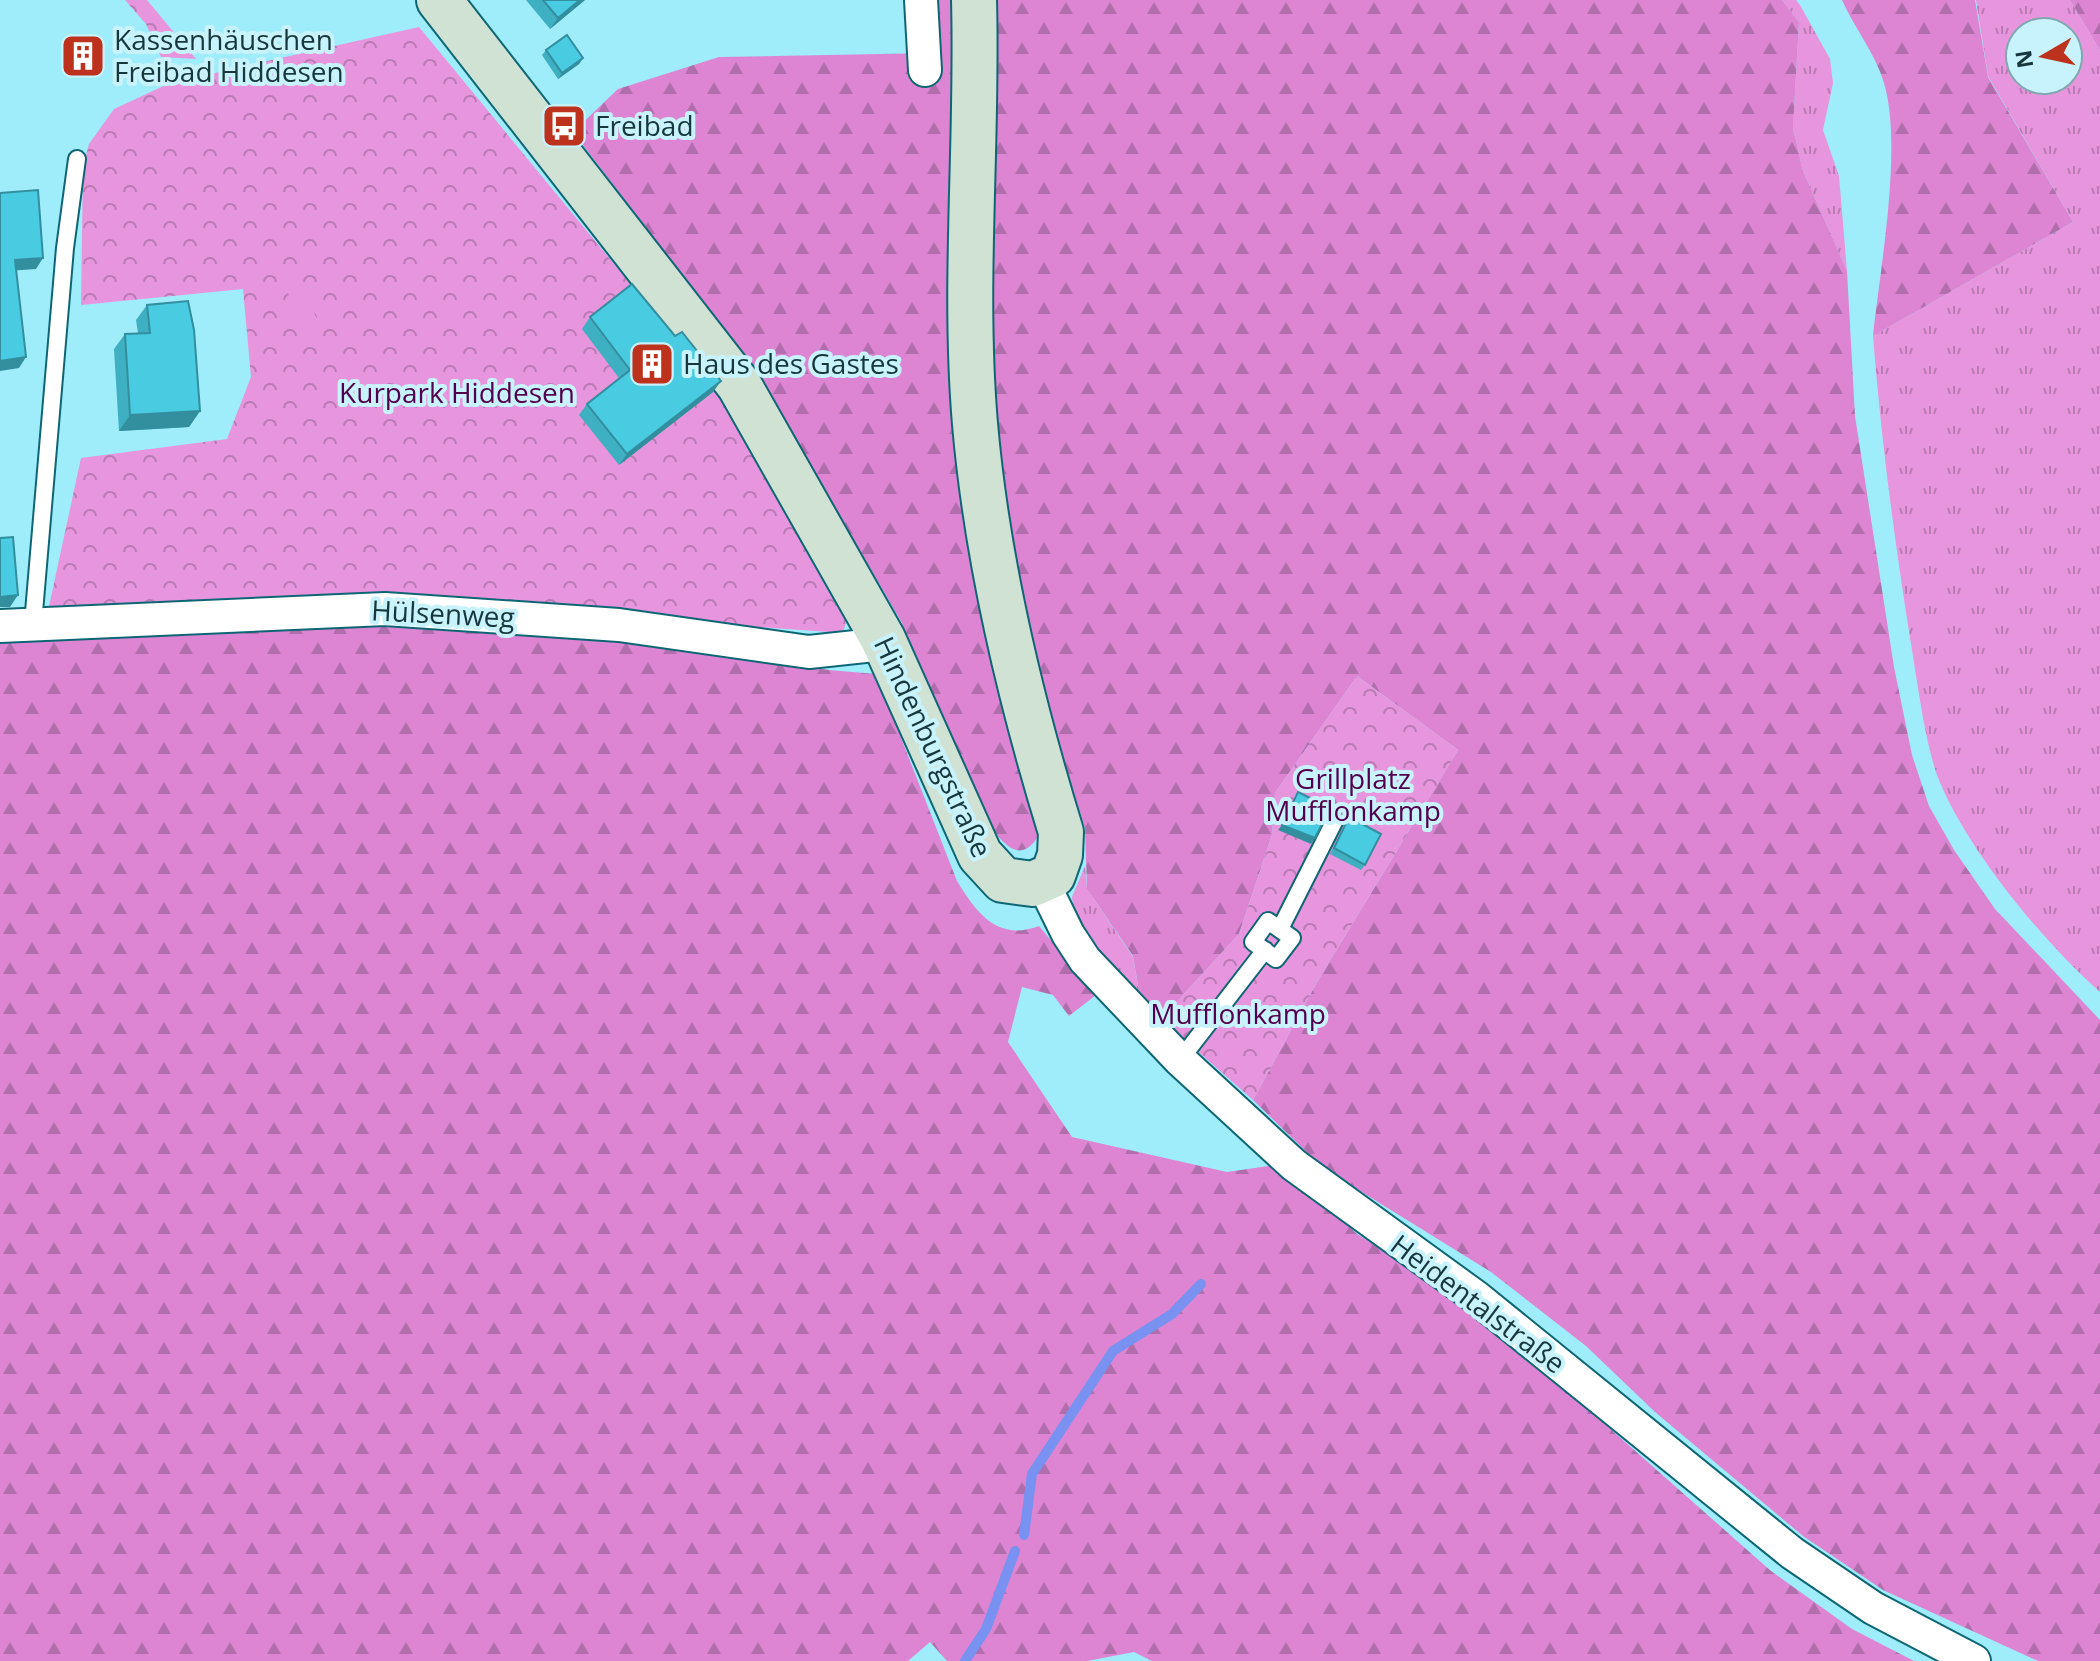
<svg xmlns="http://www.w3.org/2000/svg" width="2100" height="1661" font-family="'Open Sans',sans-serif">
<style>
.grass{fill:url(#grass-tufts);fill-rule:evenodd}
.forest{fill:url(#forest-firs)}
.park{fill:url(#park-crowns)}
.garden{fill:#e795dc}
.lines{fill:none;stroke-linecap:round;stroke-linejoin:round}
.stream{stroke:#7991f1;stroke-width:10}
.lane-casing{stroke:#0e6674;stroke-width:20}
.street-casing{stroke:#0e6674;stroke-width:36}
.secondary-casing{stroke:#0e6674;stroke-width:48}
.lane{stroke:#fff;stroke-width:16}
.street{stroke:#fff;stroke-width:32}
.secondary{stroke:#cfe2d4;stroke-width:44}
.wall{fill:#3fafc2}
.shaded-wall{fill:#338e9e}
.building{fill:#49cbe2;stroke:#338e9e;stroke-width:2}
.labels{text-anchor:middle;stroke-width:8;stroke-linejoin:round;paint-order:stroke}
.poi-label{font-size:28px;fill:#17373d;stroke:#c8f3fd;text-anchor:start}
.park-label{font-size:28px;fill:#53004e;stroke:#c8f3fd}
.street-label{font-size:28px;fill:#17373d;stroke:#c8f3fd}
</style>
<defs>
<pattern id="grass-tufts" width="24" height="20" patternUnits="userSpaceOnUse" patternTransform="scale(2)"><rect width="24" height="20" fill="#e795dc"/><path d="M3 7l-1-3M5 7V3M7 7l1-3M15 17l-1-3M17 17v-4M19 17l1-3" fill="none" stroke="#ba7ab4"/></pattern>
<pattern id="forest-firs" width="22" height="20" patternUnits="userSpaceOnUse" patternTransform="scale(2)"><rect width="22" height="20" fill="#dd85d2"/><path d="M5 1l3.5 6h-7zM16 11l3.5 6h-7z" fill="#b26eac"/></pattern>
<pattern id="park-crowns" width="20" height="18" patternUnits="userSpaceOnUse" patternTransform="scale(2)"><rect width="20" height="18" fill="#e795dc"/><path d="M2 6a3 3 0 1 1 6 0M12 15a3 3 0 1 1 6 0" fill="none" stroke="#ba7ab4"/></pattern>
</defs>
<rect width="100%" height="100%" fill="#9fecfb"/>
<path class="grass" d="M1782,0H1796L1800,5L1830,59L1833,83L1823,130L1839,176L1847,271L1803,171L1793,128L1799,22Z
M1976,0H2070L2100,50V992C2043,942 1964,846 1937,775C1924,737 1917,678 1910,638C1894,536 1881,439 1873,336L2073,222L1988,76ZM2020,32H2068V80H2020Z
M1085,866L1087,889L1133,957L1141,1003L1075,920L1072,897Z"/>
<path class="forest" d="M929,0H958L957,299L1043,826C1026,866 1007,851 988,823L906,641L902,623L757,373L573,132L618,89L719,57L933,53Z
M994,0H1782L1799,22L1793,128L1803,171L1847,271L1855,416L1894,667L1912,755L1929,806L1954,850L1995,909L2100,1020V1661H2038L1883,1590L1803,1536L1655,1412L1586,1346L1491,1272L1323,1168L1253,1100L1317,982L1458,750L1357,676L1275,793L1272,835L1239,934L1161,1019L1141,1003L1133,956L1087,889L1085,828L1031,658L993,426L991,296L997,99Z
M1842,0H1975L1988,77L2073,222L1873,336C1880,268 1903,148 1884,83C1876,55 1854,27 1842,0Z
M2070,0H2100V50Z
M397,624L617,639L829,670L876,674L957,881C976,912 997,942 1039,926L1096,995L1069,1016L1053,995L1022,987L1008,1042L1072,1137L1227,1172L1282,1164L1357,1234L1469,1304L1771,1571L1852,1629L1914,1661H1152L1134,1652L1087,1661H947L930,1642L908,1661H0V640Z"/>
<path class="park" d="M125,0H147L196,59L161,57L146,24Z
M419,27L712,383L846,622L843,633L715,624L48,611L81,458L227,439L251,377L243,289L81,305L83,167L89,144L114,109L170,83Z
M1357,676L1458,750L1317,982L1253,1100L1161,1019L1239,934L1272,835L1275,793Z"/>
<path class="garden" d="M296,273L321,328L306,335L282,279Z"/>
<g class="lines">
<path class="stream" d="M1024,1535L1032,1474L1113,1351L1172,1314L1201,1284
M965,1661L986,1629L1015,1551"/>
<g class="lane-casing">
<path id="lane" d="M33,624L65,248L77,159
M1268,921L1292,938L1276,959L1253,942Z
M1280,929L1335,820
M1180,1060L1265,950"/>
</g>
<g class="street-casing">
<path id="street" d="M921,0L925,70
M0,626L385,609L619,625L809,652L865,646L883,639
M1042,881L1068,934L1085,960L1180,1060L1294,1165L1476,1297L1792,1553L1873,1608L1974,1661"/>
</g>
<g class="secondary-casing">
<path id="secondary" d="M439,0L739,385L883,639L980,855L1003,880L1033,884L1053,875L1060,855L1061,832C1020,699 987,562 975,424C963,283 978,141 974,0"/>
</g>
<use href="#lane" class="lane"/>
<use href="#street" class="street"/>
<use href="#secondary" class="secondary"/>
</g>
<path class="wall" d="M526,0H585L550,29Z
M546,50L583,58L579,64L558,79L542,55Z
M147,305L200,411L189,427L119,431L114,349L125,334L138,333L136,320Z
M590,317L713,392L619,465L579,415L587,404L619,378L582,329Z
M1349,817L1365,865L1361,870L1330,854Z"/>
<path class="shaded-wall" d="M580,0H585L550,29L558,18Z
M583,58L579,64L558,79L562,73Z
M43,258L36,269L7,271L15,260Z
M26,357L19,368L0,371V361Z
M721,381L713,392L619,465L627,454Z
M200,411L189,427L119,431L130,415Z
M18,595L10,607H0V597Z
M1282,825L1315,838L1311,844L1278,830Z"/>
<path class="building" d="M543,0H580L558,18Z
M567,35L583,58L562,73L546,50Z
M38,190L43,258L15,260L26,357L0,361V193Z
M632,284L675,336L682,332L721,381L627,454L587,404L630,370L590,317Z
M188,301L194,330L200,411L130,415L125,334L150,333L147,305Z
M13,537L18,595L0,597V538Z
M1298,792L1330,808L1315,838L1282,825Z
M1349,817L1381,834L1365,865L1334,848Z"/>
<defs>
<g id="building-square" transform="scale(2.3)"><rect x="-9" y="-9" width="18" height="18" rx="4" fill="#bd321c" stroke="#c8f3fd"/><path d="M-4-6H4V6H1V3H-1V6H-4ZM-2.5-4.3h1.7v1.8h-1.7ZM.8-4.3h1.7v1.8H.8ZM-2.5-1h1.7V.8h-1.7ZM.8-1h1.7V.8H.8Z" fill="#fff"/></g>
<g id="bus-square" transform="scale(2.3)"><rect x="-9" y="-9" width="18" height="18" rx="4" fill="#bd321c" stroke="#c8f3fd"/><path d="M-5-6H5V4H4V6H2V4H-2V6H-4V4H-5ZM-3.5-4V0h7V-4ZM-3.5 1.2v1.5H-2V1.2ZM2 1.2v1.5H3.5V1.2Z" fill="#fff"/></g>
</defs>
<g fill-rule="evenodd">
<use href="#building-square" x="83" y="56"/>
<use href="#bus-square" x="564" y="126"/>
<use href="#building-square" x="652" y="364"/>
</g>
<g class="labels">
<g class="poi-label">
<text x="114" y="50">Kassenhäuschen<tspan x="114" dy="32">Freibad Hiddesen</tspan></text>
<text x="595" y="136">Freibad</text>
<text x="683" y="374">Haus des Gastes</text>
</g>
<g class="park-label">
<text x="457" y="403">Kurpark Hiddesen</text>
<text x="1353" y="789">Grillplatz<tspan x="1353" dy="32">Mufflonkamp</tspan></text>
<text x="1238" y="1024">Mufflonkamp</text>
</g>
<g class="street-label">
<text transform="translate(443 614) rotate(3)" y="10">Hülsenweg</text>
<text transform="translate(933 747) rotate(65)" y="10">Hindenburgstraße</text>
<text transform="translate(1478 1304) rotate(37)" y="10">Heidentalstraße</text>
</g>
</g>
<g transform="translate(2044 56) rotate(261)"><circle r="38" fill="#c8f3fd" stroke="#81a8b0" stroke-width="2"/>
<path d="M0-6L14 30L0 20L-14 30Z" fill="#bd321c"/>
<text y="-12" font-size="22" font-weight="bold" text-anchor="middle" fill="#17373d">N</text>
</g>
</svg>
